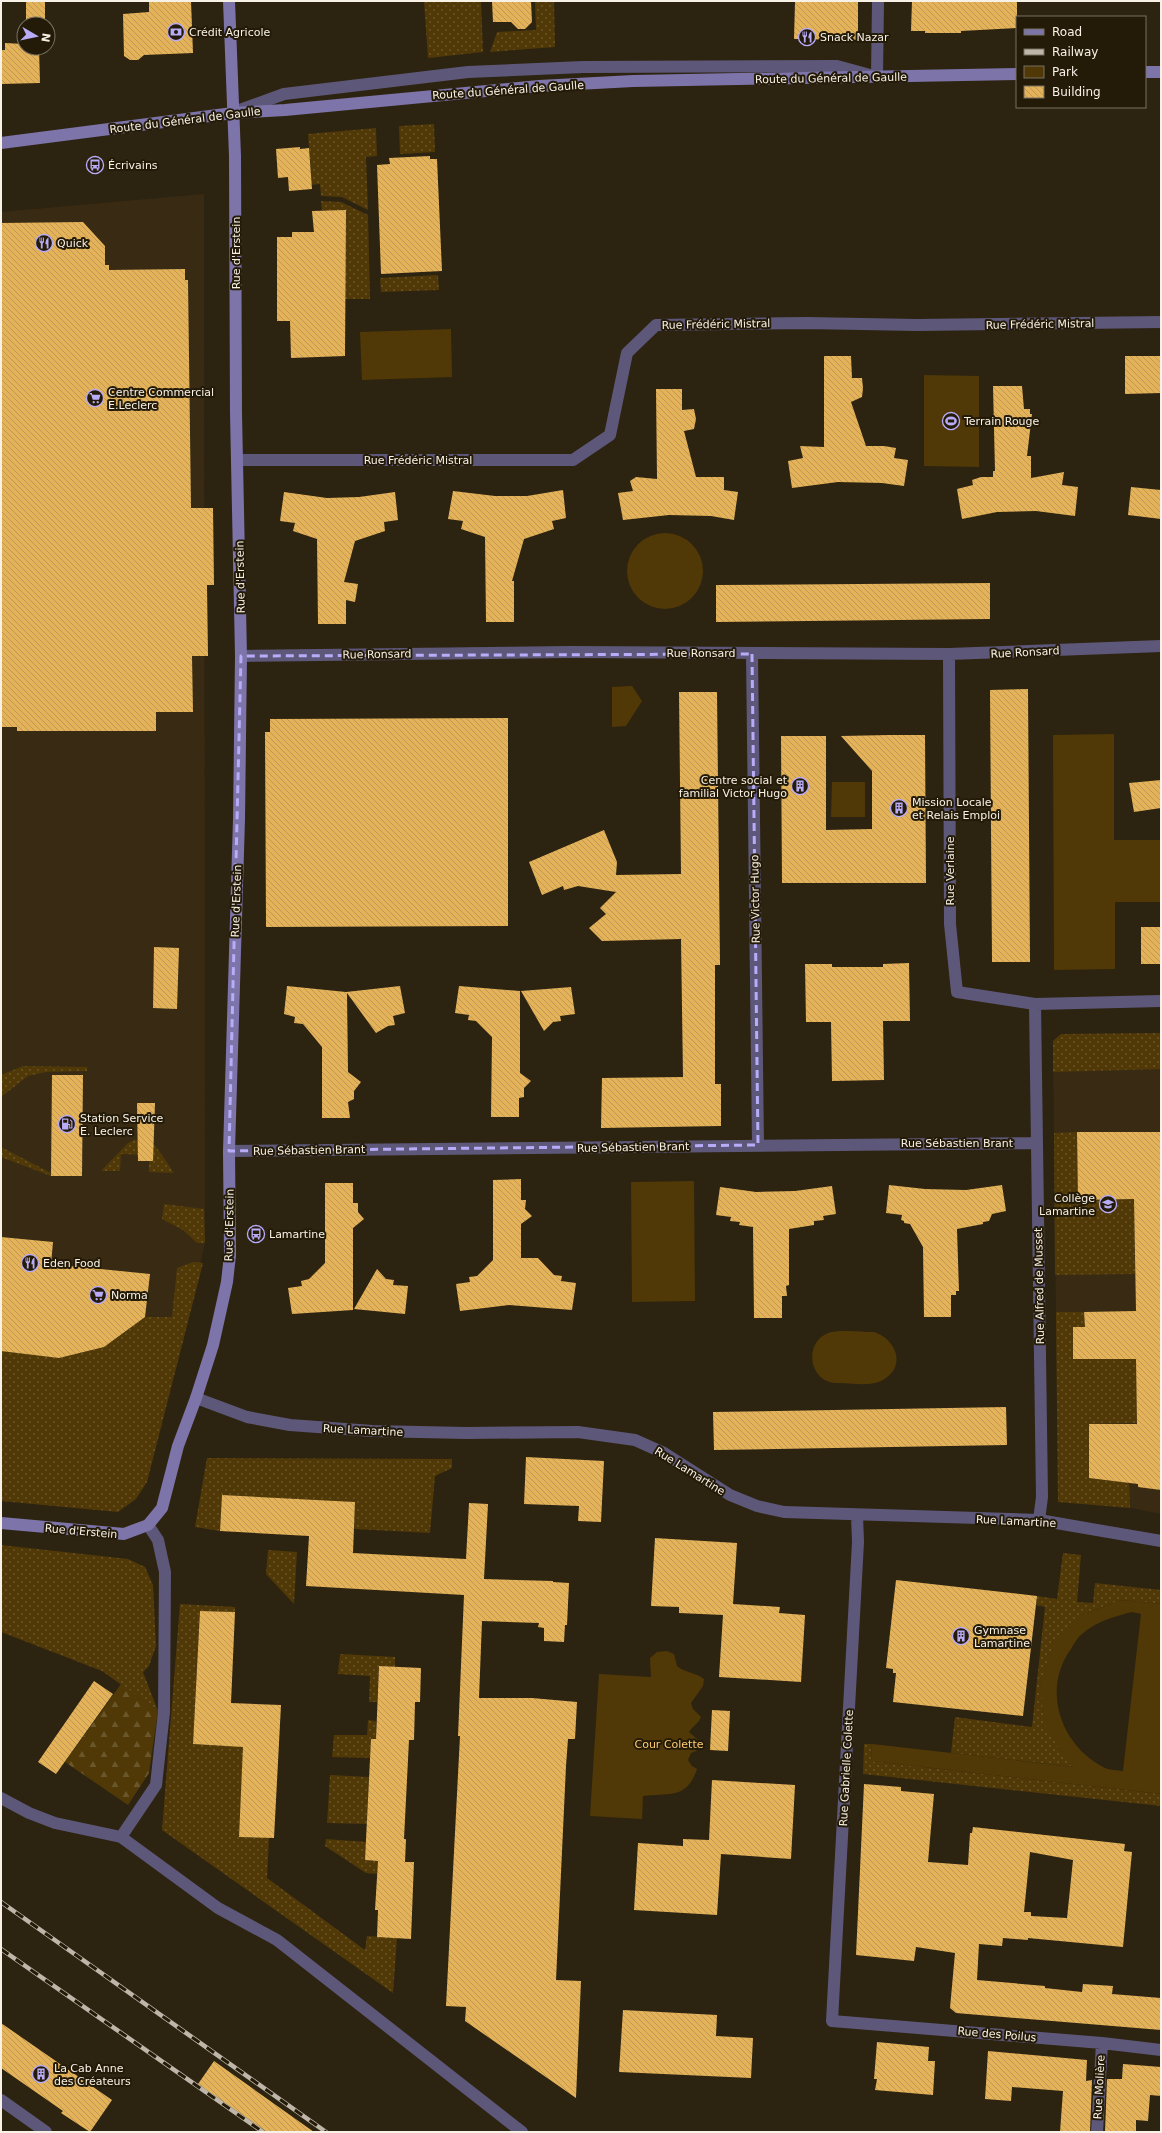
<svg xmlns="http://www.w3.org/2000/svg" width="1162" height="2133" font-family="'DejaVu Sans',sans-serif">
<style>
.built{fill:#392b13}
.grass{fill:url(#grass-dots)}
.forest{fill:url(#forest-firs)}
.park{fill:#503907;fill-rule:evenodd}
.building{fill:url(#building-back-hatch);fill-rule:evenodd}
.lines{fill:none;stroke-linecap:round;stroke-linejoin:round}
.lane{stroke:#5d587a;stroke-width:12}
.street{stroke:#5d587a;stroke-width:12}
.secondary{stroke:#7d74aa;stroke-width:12}
.rail-casing{stroke:#beb6a9;stroke-width:4.5}
.rail{stroke:#231a08;stroke-width:3;stroke-dasharray:9;stroke-linecap:butt}
.marked{fill:none;stroke:#b8abf7;stroke-width:3;stroke-dasharray:8 5;stroke-linejoin:round}
.labels{text-anchor:middle;stroke-width:4;stroke-linejoin:round;paint-order:stroke}
.poi-label{font-size:11px;fill:#f8f1e6;stroke:#231a08;text-anchor:start}
.street-label{font-size:11px;fill:#f8f1e6;stroke:#231a08}
.park-label{font-size:11px;fill:#fdcb71;stroke:#231a08}
</style>
<defs>
<pattern id="grass-dots" width="8" height="8" patternUnits="userSpaceOnUse"><rect width="8" height="8" fill="#503907"/><path d="M2 2h.1M6 6h.1" fill="none" stroke="#6a562b" stroke-width="1.8" stroke-linecap="round"/></pattern>
<pattern id="forest-firs" width="22" height="20" patternUnits="userSpaceOnUse"><rect width="22" height="20" fill="#503907"/><path d="M5 1l3.5 6h-7zM16 11l3.5 6h-7z" fill="#6a562b"/></pattern>
<pattern id="building-back-hatch" width="6" height="6" patternUnits="userSpaceOnUse"><rect width="6" height="6" fill="#e4b359"/><path d="M-1 5l2 2M0 0l6 6M5-1l2 2" fill="none" stroke="#be9854"/></pattern>
</defs>
<rect width="100%" height="100%" fill="#2d2311"/>
<path class="built" d="M204,194L205,1243L183,1341L61,1370L1,1364V212Z
M1161,1033V1514L1121,1506L1058,1502L1053,1041L1061,1034Z"/>
<path class="grass" d="M424,1H481L483,52L428,58Z
M535,1H554L555,47L490,52L497,32L536,30Z
M434,124L435,152L400,154L399,126Z
M376,128L377,156L366,157L368,210L342,197L321,196L320,184L310,185L311,171L308,134Z
M321,201L341,202L368,215L370,299H345L327,211L322,210Z
M438,275L439,290L381,292L380,278Z
M1161,1033V1069L1053,1072V1041L1061,1034Z
M23,1066L87,1067V1071L46,1072L28,1076L1,1097V1075Z
M1077,1132L1078,1200L1134,1199L1135,1274L1055,1275L1054,1133Z
M144,1139C157,1143 166,1162 174,1173L149,1172V1155L121,1154L120,1171H101L128,1143L134,1140Z
M1,1147L51,1173V1176L1,1157Z
M164,1204L204,1209L205,1243H197L183,1230L162,1219Z
M193,1262L203,1263L147,1482L136,1499L118,1512L1,1501V1349L59,1358L104,1347L145,1317H172L177,1268Z
M1056,1312H1084L1085,1327H1073V1359H1123L1136,1353L1137,1423L1089,1424V1478L1129,1483L1130,1508L1058,1502Z
M207,1458L452,1459V1468L435,1476L430,1533L354,1529L355,1502L222,1495L220,1531L195,1527Z
M1,1545L128,1559L145,1567L153,1585L156,1646L149,1666L143,1672L158,1711L102,1671L1,1632Z
M268,1550L297,1552L294,1604L266,1574Z
M1063,1553L1081,1555L1077,1602L1093,1603L1095,1583L1161,1590V1604L1121,1600L1082,1615L1040,1683L1075,1767L951,1753L955,1717L1032,1727L1045,1607L1036,1605L1037,1596L1057,1599Z
M180,1604L235,1607V1612L200,1611L193,1744L229,1746L244,1735L239,1837L269,1838L267,1878L365,1950L367,1936L397,1938L393,1993L162,1830Z
M340,1654L395,1657V1667L379,1666L377,1702H369L370,1676L338,1674Z
M368,1720L376,1721V1739H371L370,1758L332,1757L334,1735H367Z
M864,1744H872L871,1761L1161,1794V1806L863,1774Z
M330,1775L369,1777L367,1824L327,1823Z
M326,1839L366,1842L365,1860L378,1861L377,1874L366,1873L325,1846Z"/>
<path class="forest" d="M121,1684L158,1711L149,1773L128,1805L65,1762Z"/>
<path class="park" d="M451,329L452,377L362,380L360,332Z
M924,375L979,376V467L924,466Z
M627 571a38 38 0 1 1 76 0a38 38 0 1 1-76 0Z
M632,686L642,701L626,726L612,727V687Z
M1114,734V840H1161V902H1115V969L1054,970L1053,735Z
M832,782H865V817H831Z
M694,1181L695,1301L632,1302L631,1182Z
M874,1332C896,1339 907,1366 883,1380C871,1387 851,1383 838,1383C810,1384 802,1344 828,1333C838,1329 862,1332 874,1332Z
M1121,1600L1161,1604V1794L871,1761L872,1744L1074,1767L1066,1760L1044,1724L1040,1683L1054,1644L1082,1615ZM1132,1612L1141,1614L1123,1771C1117,1770 1110,1770 1105,1768C1061,1746 1041,1690 1071,1649C1074,1644 1077,1638 1082,1634C1097,1621 1113,1617 1132,1612Z
M667,1651L674,1654L677,1666C685,1673 695,1672 704,1679L703,1686L691,1703L693,1709L701,1717C698,1724 693,1726 689,1732L697,1739L699,1746L696,1751L691,1753L688,1760L692,1766L697,1769C687,1799 670,1793 643,1796L642,1819L590,1816L599,1674L651,1677L650,1658L657,1652Z"/>
<path class="building" d="M26,1H45V24H26Z
M149,1H191L193,53L144,55L138,60H130L124,56L123,14L149,12Z
M492,1H531L532,22L525,29H518L511,22H493Z
M824,1H858V40L794,39L795,2Z
M912,1H1017V28L961,31V33H925V31H911Z
M5,43L24,44V48H39L40,83L1,84V50H5Z
M300,147V149L309,148L312,189L289,191L288,177L278,178L276,149Z
M430,156V159H437L442,271L381,274L377,165L390,164L389,158Z
M346,210L345,356L291,358L290,321H277V237H292V232H314L312,211Z
M83,222L105,246V265H109V270L185,269V280H188L191,508H213L214,585H207L208,656H192L193,712H156V731H17V727H1V223Z
M824,356H851L852,378H862L863,388L862,397L851,402L866,446H884L896,448L894,458L908,460L904,486L882,483L838,482L792,488L788,461L803,458L800,446L824,447Z
M1125,356H1161V393L1125,394Z
M993,386H1022L1024,409H1030V414H1032L1027,456H1031V478L1064,472L1062,485L1078,487L1075,516L1036,511L997,512L962,519L957,489L973,485L972,480L981,477H993V471H995Z
M656,389H682V410L694,409L696,419L694,429L684,431L696,477H724V490L738,492L734,520L711,516L669,515L623,520L618,493L633,491L630,481L636,477L657,479Z
M1131,487L1161,490V519L1128,515Z
M563,490L566,518L552,521L554,529L524,539L512,581H514V622H486L485,537L461,529L463,521L448,519L453,491L495,496H527Z
M284,492L327,498L359,497L395,492L398,520L384,522L385,531L355,541L344,582L358,584L355,602L346,600V624H318L317,539L293,531L295,523L280,521Z
M990,583V619L716,622V585Z
M1028,689L1030,962H992L990,690Z
M679,692H717L720,965H715V1084H721V1126L601,1128L602,1078L683,1077L681,939L602,941L589,928L606,914L600,908L616,892L578,886L564,890L563,886L542,895L529,862L604,830L617,862L616,875L681,874Z
M508,718V926L266,927L265,732H270V719Z
M889,735H925L926,883H782L781,736H826V830L872,829V771L841,736Z
M1161,780V808L1134,812L1129,783Z
M1141,927H1161V964H1141Z
M154,947L179,948L177,1009L153,1008Z
M909,963L910,1021H883L884,1080L832,1081L831,1022H806L805,964H832V967H883V964Z
M287,986L346,992L400,986L405,1013L393,1016L395,1025L388,1026L376,1033L347,993L348,1072L361,1082L354,1091V1099L348,1102L350,1118H322V1047L303,1024L294,1023L295,1017L284,1014Z
M459,986L520,991V1073L531,1081L524,1088V1097L519,1098V1117H491L492,1037L476,1021L468,1020L469,1015L455,1013Z
M571,987L575,1014L560,1016L561,1021L553,1022L544,1031L521,991Z
M52,1075H83L82,1176H51Z
M137,1103H155L153,1161H138Z
M1077,1132H1161V1490L1138,1487V1484L1089,1478V1424H1137L1136,1359H1073V1327H1085L1084,1312L1136,1311L1134,1199L1078,1200Z
M521,1179V1200H526L525,1209L532,1216L521,1224V1258H538L554,1275L562,1276L561,1281L576,1283L572,1310L509,1305L460,1311L456,1284L470,1282L469,1277L477,1276L493,1260V1180Z
M325,1183H353V1203H358V1212L364,1219L353,1228V1310L292,1314L288,1288L302,1286L301,1281L309,1279L325,1263Z
M889,1185L925,1189L966,1190L1002,1185L1006,1211L992,1214L989,1221L983,1222V1224L957,1229L959,1291H956V1295H951V1317H924L923,1247L910,1224L904,1223V1221L901,1220L902,1215L886,1213Z
M832,1186L836,1214L823,1216L824,1220L814,1221V1225L789,1229V1285L786,1286L787,1296H782V1318H754L753,1227L739,1225L740,1222L730,1221L731,1217L716,1215L720,1187L756,1192L795,1191Z
M1,1237L53,1242L51,1264L150,1274L145,1317L104,1347L59,1358L1,1351Z
M377,1269L386,1279L394,1280L393,1285L408,1286L405,1314L354,1309Z
M1006,1407L1007,1445L714,1450L713,1412Z
M526,1457L604,1461L601,1522L578,1521L579,1506L524,1504Z
M222,1495L355,1502L353,1553L466,1559L469,1503L488,1504L484,1579L553,1581V1582L569,1583L567,1625H565L564,1642L544,1641V1628L538,1627L539,1623L482,1621L479,1698H532L577,1702L575,1739H568L566,1766L556,1980L581,1981L576,2098L465,2021L466,2007L446,2006L460,1736H458L464,1595L306,1586L309,1536L220,1531Z
M655,1538L737,1543L733,1604L780,1607L779,1613L805,1615L801,1682L719,1677L723,1615L679,1613V1607L651,1606Z
M896,1580L1037,1596L1023,1716L893,1702L896,1673H893V1669L886,1668Z
M200,1611L235,1612L231,1703L281,1705L274,1838L239,1837L243,1747L193,1744Z
M379,1666L421,1668L420,1702H415L414,1740H409L404,1839H406L405,1862H414L411,1939L377,1937L378,1910H375L378,1861L365,1860L371,1739H376Z
M94,1681L113,1694L56,1774L38,1762Z
M712,1710L730,1711L728,1751L710,1750Z
M712,1780L795,1785L791,1859L721,1854L717,1915L634,1910L638,1843L683,1846V1839L709,1840Z
M864,1784L901,1787V1791L934,1794L928,1862L968,1865L970,1833H972L973,1827L1125,1844L1124,1851L1132,1852L1123,1947L1028,1938V1940L1003,1938L1002,1946L979,1944L977,1980L1045,1986V1988L1082,1992L1083,1984L1113,1986L1112,1994L1161,1998V2030L956,2013L950,2008L955,1953L916,1947L914,1961L856,1955ZM1030,1852L1073,1860L1067,1918L1031,1916V1912H1024Z
M623,2010L717,2015L716,2036L753,2038L751,2078L619,2072Z
M1,2023L112,2100L90,2132L61,2113L63,2111L1,2068Z
M877,2042L929,2047L928,2061H935L933,2095L875,2090L877,2079H874Z
M988,2051L1087,2060L1086,2081L1092,2080L1090,2132H1060L1063,2091L1012,2087L1011,2101L985,2099Z
M214,2061L314,2132H267L198,2084Z
M1123,2064L1161,2067V2096L1150,2095L1148,2121L1136,2120V2132H1105L1107,2079H1122Z"/>
<g class="lines">
<path class="lane" d="M237,111L284,94L468,72L583,67L837,66L870,75
M1,1798L29,1813L55,1823L121,1837L218,1908L277,1940L522,2132
M121,1837L156,1785L164,1712L165,1572L158,1540L148,1525"/>
<path class="street" d="M877,77L878,1
M237,460H573L610,435L627,353L656,325L807,323L917,325L1161,322
M752,654L758,1145
M949,654L950,924L957,992L1035,1004L1161,1001
M241,656L571,652L949,654L1161,646
M1035,1004L1042,1497L1039,1520
M229,1151L1037,1143
M196,1398L247,1417L290,1425L372,1431L466,1433L578,1432L635,1440L664,1453L730,1495L757,1506L784,1512L1039,1520L1161,1541
M857,1515L858,1542L832,2021L1102,2043L1161,2050
M1,2100L46,2132
M1097,2132L1102,2043"/>
<path class="secondary" d="M1145,72H1161
M1,143L233,113L285,110L539,86L633,81L1017,74
M1,1523L124,1534L148,1525L162,1508L178,1446L196,1398L213,1345L227,1282L230,1255L229,1151L239,819L241,656L236,413L235,156L229,1"/>
<g class="rail-casing">
<path id="rail" d="M1,1902L326,2132
M1,1949L263,2132"/>
</g>
<use href="#rail" class="rail"/>
</g>
<path class="marked" d="M752,654L758,1145L229,1151L241,656Z"/>
<defs>
<g id="bank-ring" transform="scale(0.9)"><circle r="9.5" fill="#231a08" stroke="#b8abf7" stroke-width="1.5"/><path d="M-6-4H6V4H-6ZM0-2.3a2.3 2.3 0 1 0 0 4.6a2.3 2.3 0 1 0 0-4.6Z" fill="#b8abf7"/></g>
<g id="restaurant-ring" transform="scale(0.9)"><circle r="9.5" fill="#231a08" stroke="#b8abf7" stroke-width="1.5"/><path d="M-5-6h1v4h1v-4h1v4h1v-4h1v5L-1.5 .5V6h-2V.5L-5-1ZM5-6V6H3V1.5H1.5Q1.5-4 5-6Z" fill="#b8abf7"/></g>
<g id="bus-ring" transform="scale(0.9)"><circle r="9.5" fill="#231a08" stroke="#b8abf7" stroke-width="1.5"/><path d="M-5-6H5V4H4V6H2V4H-2V6H-4V4H-5ZM-3.5-4V0h7V-4ZM-3.5 1.2v1.5H-2V1.2ZM2 1.2v1.5H3.5V1.2Z" fill="#b8abf7"/></g>
<g id="supermarket-ring" transform="scale(0.9)"><circle r="9.5" fill="#231a08" stroke="#b8abf7" stroke-width="1.5"/><path d="M-6-5.5h2.5l.6 2H6L4.5 2H-2.5L-4.4-4H-6ZM-1.5 3.2a1.3 1.3 0 1 0 .1 0ZM3 3.2a1.3 1.3 0 1 0 .1 0Z" fill="#b8abf7"/></g>
<g id="stadium-ring" transform="scale(0.9)"><circle r="9.5" fill="#231a08" stroke="#b8abf7" stroke-width="1.5"/><path d="M0-5a6.5 5 0 1 0 0 10a6.5 5 0 1 0 0-10ZM-3.5-1.8h7v3.6h-7Z" fill="#b8abf7"/></g>
<g id="building-ring" transform="scale(0.9)"><circle r="9.5" fill="#231a08" stroke="#b8abf7" stroke-width="1.5"/><path d="M-4-6H4V6H1V3H-1V6H-4ZM-2.5-4.3h1.7v1.8h-1.7ZM.8-4.3h1.7v1.8H.8ZM-2.5-1h1.7V.8h-1.7ZM.8-1h1.7V.8H.8Z" fill="#b8abf7"/></g>
<g id="fuel-ring" transform="scale(0.9)"><circle r="9.5" fill="#231a08" stroke="#b8abf7" stroke-width="1.5"/><path d="M-5.5-6h7V0h2V4h1.3V-2.5L3-4.5l.8-.8L6-3V5H2.5V1h-1V6h-7ZM-4.2-4.7v3.2H.2V-4.7Z" fill="#b8abf7"/></g>
<g id="school-ring" transform="scale(0.9)"><circle r="9.5" fill="#231a08" stroke="#b8abf7" stroke-width="1.5"/><path d="M0-5L7-2L0 1L-7-2ZM-4 1L0 2.5L4 1V4Q0 6-4 4Z" fill="#b8abf7"/></g>
</defs>
<g fill-rule="evenodd">
<use href="#bank-ring" x="176" y="32"/>
<use href="#restaurant-ring" x="807" y="37"/>
<use href="#bus-ring" x="95" y="165"/>
<use href="#restaurant-ring" x="44" y="243"/>
<use href="#supermarket-ring" x="95" y="398"/>
<use href="#stadium-ring" x="951" y="421"/>
<use href="#building-ring" x="800" y="786"/>
<use href="#building-ring" x="899" y="808"/>
<use href="#fuel-ring" x="67" y="1124"/>
<use href="#school-ring" x="1108" y="1204"/>
<use href="#bus-ring" x="256" y="1234"/>
<use href="#restaurant-ring" x="30" y="1263"/>
<use href="#supermarket-ring" x="98" y="1295"/>
<use href="#building-ring" x="961" y="1636"/>
<use href="#building-ring" x="41" y="2074"/>
</g>
<g class="labels">
<g class="poi-label">
<text x="189" y="36">Crédit Agricole</text>
<text x="820" y="41">Snack Nazar</text>
<text x="108" y="169">Écrivains</text>
<text x="57" y="247">Quick</text>
<text x="108" y="396">Centre Commercial<tspan x="108" dy="13">E.Leclerc</tspan></text>
<text x="964" y="425">Terrain Rouge</text>
<text x="787" y="784" text-anchor="end">Centre social et<tspan x="787" dy="13">familial Victor Hugo</tspan></text>
<text x="912" y="806">Mission Locale<tspan x="912" dy="13">et Relais Emploi</tspan></text>
<text x="80" y="1122">Station Service<tspan x="80" dy="13">E. Leclerc</tspan></text>
<text x="1095" y="1202" text-anchor="end">Collège<tspan x="1095" dy="13">Lamartine</tspan></text>
<text x="269" y="1238">Lamartine</text>
<text x="43" y="1267">Eden Food</text>
<text x="111" y="1299">Norma</text>
<text x="974" y="1634">Gymnase<tspan x="974" dy="13">Lamartine</tspan></text>
<text x="54" y="2072">La Cab Anne<tspan x="54" dy="13">des Créateurs</tspan></text>
</g>
<g class="street-label">
<text transform="translate(831 78) rotate(-1)" y="4">Route du Général de Gaulle</text>
<text transform="translate(508 90) rotate(-4)" y="4">Route du Général de Gaulle</text>
<text transform="translate(185 120) rotate(-7)" y="4">Route du Général de Gaulle</text>
<text transform="translate(236 253) rotate(-90)" y="4">Rue d'Erstein</text>
<text transform="translate(716 324) rotate(-1)" y="4">Rue Frédéric Mistral</text>
<text transform="translate(1040 324) rotate(-1)" y="4">Rue Frédéric Mistral</text>
<text x="418" y="464">Rue Frédéric Mistral</text>
<text transform="translate(240 577) rotate(-91)" y="4">Rue d'Erstein</text>
<text transform="translate(1025 652) rotate(-3)" y="4">Rue Ronsard</text>
<text x="701" y="657">Rue Ronsard</text>
<text transform="translate(377 654) rotate(-1)" y="4">Rue Ronsard</text>
<text transform="translate(950 871) rotate(-90)" y="4">Rue Verlaine</text>
<text transform="translate(755 899) rotate(-91)" y="4">Rue Victor Hugo</text>
<text transform="translate(236 901) rotate(-88)" y="4">Rue d'Erstein</text>
<text x="957" y="1147">Rue Sébastien Brant</text>
<text transform="translate(633 1147) rotate(-1)" y="4">Rue Sébastien Brant</text>
<text transform="translate(309 1150) rotate(-1)" y="4">Rue Sébastien Brant</text>
<text transform="translate(229 1225) rotate(-89)" y="4">Rue d'Erstein</text>
<text transform="translate(1039 1286) rotate(-91)" y="4">Rue Alfred de Musset</text>
<text transform="translate(363 1430) rotate(3)" y="4">Rue Lamartine</text>
<text transform="translate(690 1471) rotate(32)" y="4">Rue Lamartine</text>
<text transform="translate(1016 1521) rotate(3)" y="4">Rue Lamartine</text>
<text transform="translate(81 1531) rotate(5)" y="4">Rue d'Erstein</text>
<text transform="translate(846 1768) rotate(-87)" y="4">Rue Gabrielle Colette</text>
<text transform="translate(997 2034) rotate(5)" y="4">Rue des Poilus</text>
<text transform="translate(1099 2087) rotate(-87)" y="4">Rue Molière</text>
</g>
<g class="park-label">
<text x="669" y="1748">Cour Colette</text>
</g>
</g>
<rect width="1162" height="2133" fill="none" stroke="#f8f1e6" stroke-width="4"/>
<rect x="1016" y="16" width="130" height="92" fill="#231a08" stroke="#787061"/>
<rect x="1024" y="29" width="20" height="6" fill="#7d74aa" stroke="#787061"/>
<text x="1052" y="36" font-size="12" fill="#f8f1e6">Road</text>
<rect x="1024" y="49" width="20" height="6" fill="#beb6a9" stroke="#787061"/>
<text x="1052" y="56" font-size="12" fill="#f8f1e6">Railway</text>
<rect x="1024" y="66" width="20" height="12" fill="#503907" stroke="#787061"/>
<text x="1052" y="76" font-size="12" fill="#f8f1e6">Park</text>
<rect x="1024" y="86" width="20" height="12" fill="url(#building-back-hatch)" stroke="#787061"/>
<text x="1052" y="96" font-size="12" fill="#f8f1e6">Building</text>
<g transform="translate(36 36) rotate(99)"><circle r="19" fill="#231a08" stroke="#787061"/>
<path d="M0-3L7 15L0 10L-7 15Z" fill="#b8abf7"/>
<text y="-6" font-size="11" font-weight="bold" text-anchor="middle" fill="#f8f1e6">N</text>
</g>
</svg>
